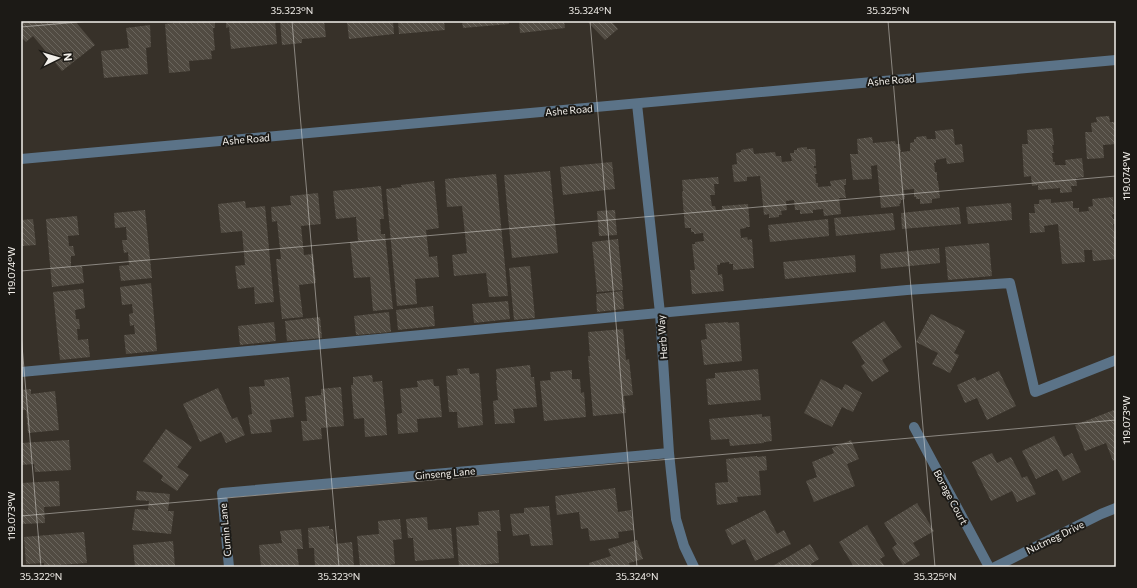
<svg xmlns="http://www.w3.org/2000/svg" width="1137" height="588" font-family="Commissioner,sans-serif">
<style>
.building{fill:url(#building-back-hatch)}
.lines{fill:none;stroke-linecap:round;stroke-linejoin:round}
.service{stroke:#5b7388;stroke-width:10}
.minor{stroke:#5b7388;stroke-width:10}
.tertiary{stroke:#5b7388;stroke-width:10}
.ticks{fill:none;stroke:#f2efea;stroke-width:1;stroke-opacity:0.45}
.labels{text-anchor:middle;stroke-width:4;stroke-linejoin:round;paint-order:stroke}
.street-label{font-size:10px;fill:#f2efea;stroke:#1c1a16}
.neatline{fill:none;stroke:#f2efea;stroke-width:1.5}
.ticks-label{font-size:10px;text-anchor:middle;fill:#f2efea}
</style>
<defs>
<pattern id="building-back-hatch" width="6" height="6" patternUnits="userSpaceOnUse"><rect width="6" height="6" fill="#514b42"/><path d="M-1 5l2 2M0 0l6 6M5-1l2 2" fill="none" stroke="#6a655d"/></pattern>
</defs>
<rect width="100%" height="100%" fill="#373129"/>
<path class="building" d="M21,21H75L95,45L62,71L33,36L26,42L21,37Z
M191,21H215V28H213L215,50L211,51L212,59L189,61L190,71L169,73L165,24Z
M226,21H275L277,44L231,49L229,27L226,28Z
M280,21H324L326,37L302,39V43L282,45Z
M347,21H393L394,34L349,39Z
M398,21H444L445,30L399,34Z
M462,21H508L509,24L463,28Z
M519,21H564L565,28L520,33Z
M587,21H611L618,29L605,40Z
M150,25L151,47L146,48L148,74L104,78L101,51L129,48L126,28Z
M1109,116L1110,122H1116V144L1103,145L1104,158L1087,159L1085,132H1092L1091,123L1097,122L1096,117Z
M1052,128L1054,145H1052L1054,153H1052L1053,162H1055V165H1066L1065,160L1082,158L1084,177L1076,178L1077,186H1071L1072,192L1060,193V188L1038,190V185L1032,186L1031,176L1024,177L1022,144H1028L1027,130Z
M953,129L955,145L962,144L964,162L947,164L946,158L936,160V163H934L935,172H937V181H938L940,198L932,199V203L920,204V199H916V197H914V189L904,190L905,199L901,200V203L899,204L900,206L881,208L877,165L871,166L872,179L853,180L850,154H858L857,139L872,137L873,143L895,141L896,144H900L901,152L910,151V143L914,142V139H916V137L926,136L927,139H936L935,131Z
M807,147V149H815L816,166H814V168H816L817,174H815L816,183H818V187L831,186L830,181L846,179V185H844L846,198H839L841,214L824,216L823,209L813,210V213L800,214V210H795L794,200L786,201L787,210L781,211L782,215H779V217L769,218V214L764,215L760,176L747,177V181L734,182L732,165L737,164L736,153L741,152V150L753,148L754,154L775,152L776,156H781L782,162L792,161L790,153H794V150H797V148Z
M612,162L615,189L563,195L560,167Z
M550,171L558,253L512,258L504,175Z
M496,174L508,296L489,297L486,273L454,276L452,255L467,253L462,206L447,207L445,179Z
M718,177L719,184H714L715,195H710L712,206H715L716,210H722V206L748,204L750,227H746V228L740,229L741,238L747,237L748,240L752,239L754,268L733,270V264H729V262L720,263V265H717L718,275L722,274L724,291L692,294L690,270H695L692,244H695V242L704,241L703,233L694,234V232H691V228H685L682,192L683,191L682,180Z
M434,181L439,228L426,230L429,257L437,256L439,277L415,279L417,304L397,306L386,189L402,187L401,185Z
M381,186L384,219H380L381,234H385L393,309L373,311L370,277L354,278L350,242L358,241L356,217L336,219L333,191Z
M318,193L321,224L301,226L304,255L313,254L316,283L299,285L303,317L282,319L276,259H281L277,221L272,222L271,207L291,205L290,196Z
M1113,197L1114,214L1112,215L1113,219H1115V224H1113L1114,232H1116V259L1093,261L1092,250H1084L1085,262L1062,264L1058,224L1044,226L1045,232L1030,233L1029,213H1035L1034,204H1039V200L1051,199V203L1073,201V208H1079V212L1089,211L1088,207L1093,206L1092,199Z
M245,201L246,208L265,206L274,302L255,304L254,287L238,289L235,266L245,265L242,231L221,233L218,204Z
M1011,203L1012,220L968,224L966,207Z
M959,207L961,224L902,229L901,213Z
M145,210L152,278L121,281L119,266L129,265L128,252L124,253L122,240H127L126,227L115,228L114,213Z
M615,210L617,235L599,236L597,211Z
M893,213L895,230L836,236L834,218Z
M77,216L79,235L68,236L69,246H73L75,256H71V267L82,266L84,283L52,287L46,219Z
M33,219L36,245L21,246V220Z
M828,219L829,236L770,242L768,225Z
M618,239L623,290L597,292L592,242Z
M989,243L992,276L948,280L945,247Z
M939,248L940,263L881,269L880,254Z
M855,255L856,272L785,279L783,262Z
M530,266L535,318L514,320L509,268Z
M151,283L157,351L126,354L124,335L135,334L134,325L130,326L129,314L133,313L132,304L122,305L120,287Z
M83,289L85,308L75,310L76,319H79L80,329H77L78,340L88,339L90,357L60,360L53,292Z
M622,291L624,309L597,312L596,294Z
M508,301L510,319L474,323L472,304Z
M433,306L435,326L398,330L396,310Z
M389,312L391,332L356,335L354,316Z
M931,314L965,331L954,353L959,355L950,373L932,364L938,353L916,342Z
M320,317L322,338L287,341L285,321Z
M884,321L902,347L882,360L889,371L872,382L861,366L865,363L852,342Z
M274,322L276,341L240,345L238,326Z
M728,322V323L739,322L742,361L704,365L701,340L707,339L705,324Z
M623,329L626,360L629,359L633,395L624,396L626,413L593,416L588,356H590L588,332Z
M530,365L531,377H534L537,407L513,409L515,423L495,424L493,401L498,400L496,380H497L496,369Z
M469,368L470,374L479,373L483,425L458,428L457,412H449L446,376L458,375L457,369Z
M758,369L761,400L708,405L706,379L715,378V373Z
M572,370V379H580L581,393L584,392L586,417L544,421L540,381L551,380L550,372Z
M999,371L1016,406L987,420L977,398L965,403L957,385L975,377L977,381Z
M372,375L373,382L382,381L387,435L365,437L364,418L354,419L351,385H353V377Z
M289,377L294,417L270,420L272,432L251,434L248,415L252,414L249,387L265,386L264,380Z
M433,379L434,386H439L442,417L417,419L418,432L398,434L397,414L402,413L400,389L418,387L417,381Z
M821,379L842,390L845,384L862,393L853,412L842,407L832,427L804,413Z
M341,387L344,426L321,428L322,439L303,441L301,421H307L305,397L321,395V389Z
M218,388L232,419L237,417L245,435L226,443L221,432L200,442L183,404Z
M31,389V394L55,391L59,430L28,433L26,410H21V390Z
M1114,410L1116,414V459L1113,461L1106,443L1085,451L1075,425Z
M762,414V417L770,416L772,441L764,442V443L730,446L729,439L711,440L709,419Z
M166,429L192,447L177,467L189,475L177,491L161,480L163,476L143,461Z
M1054,436L1064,457L1072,453L1081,472L1063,481L1057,469L1036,479L1022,451Z
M69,440L71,470L35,472L34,464L21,465V443Z
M851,440L859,459L847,464L855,486L814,502L806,481L817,477L812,462L834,453L832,448Z
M992,453L997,463L1011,457L1022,478L1027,476L1036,494L1017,502L1012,491L991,501L972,462Z
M757,456V457L766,456L767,470L759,471L761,495L737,497L738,502L717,505L715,483L728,482L726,459Z
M59,481L60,506L44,507L45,523L22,524L21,483Z
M615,488L618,512L631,510L634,530L618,532L619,538L590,541L588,528L581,529L579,512L557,515L555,496Z
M137,491L170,494L168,511H174L171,534L132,530L135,509L148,510L149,501L136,500Z
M917,503L934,531L913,543L920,555L903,565L892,548L897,544L884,523Z
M549,506L553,545L531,546L529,534L513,536L510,514L524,513V508Z
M499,510L501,531H497L499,563L459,567L456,527L479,525L478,512Z
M765,510L777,534L784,530L791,544L755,561L745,539L732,545L725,530Z
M427,517L428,530L451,528L454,558L415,561L413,538H408L406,519Z
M400,519L402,539L393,540L395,564L373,567H360L357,536L379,534L378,521Z
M867,525L885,556L880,559L885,567H854L839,542Z
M329,526V529H333L335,544L352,542L354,567H315L314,548H309L308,528Z
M301,529L303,549H297L299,567H261L259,545L282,543L280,531Z
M84,532L87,563L44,566V563L26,564L24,537Z
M637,540L643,559L629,563L630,567H590L589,563L611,556L608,549Z
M173,541L175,567H135L133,545Z
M810,544L819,559L811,564L812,567H771Z"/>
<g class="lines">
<path class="service" d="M21,372L907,290L1010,283L1035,392L1116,360"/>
<path class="minor" d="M637,104L660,313L669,453L676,519L684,546L694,567
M914,427L989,567
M229,567L222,493L669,453
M995,567L1101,514L1116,508"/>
<path class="tertiary" d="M21,159L1116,60"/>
</g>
<path class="ticks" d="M292,21L339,567M590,21L637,567M888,21L935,567M21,27L90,21M21,271L1116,176M21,334L41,567M21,516L1116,420"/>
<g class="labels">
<g class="street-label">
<text transform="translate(891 80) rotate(-5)" y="4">Ashe Road</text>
<text transform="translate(569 110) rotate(-5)" y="4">Ashe Road</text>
<text transform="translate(246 139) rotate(-5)" y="4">Ashe Road</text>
<text transform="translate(662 337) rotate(-94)" y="4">Herb Way</text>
<text transform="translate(445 473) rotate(-5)" y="4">Ginseng Lane</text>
<text transform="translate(951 497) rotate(62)" y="4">Borage Court</text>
<text transform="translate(225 530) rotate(-95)" y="4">Cumin Lane</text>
<text transform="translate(1055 537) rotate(-26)" y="4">Nutmeg Drive</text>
</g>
</g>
<rect width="1137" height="588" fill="none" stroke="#1c1a16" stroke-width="44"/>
<g transform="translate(58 58) rotate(85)" stroke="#1c1a16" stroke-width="3" paint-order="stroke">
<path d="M0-3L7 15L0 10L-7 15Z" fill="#f2efea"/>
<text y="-6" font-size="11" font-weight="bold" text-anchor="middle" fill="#f2efea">N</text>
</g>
<rect x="22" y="22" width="1093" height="544" class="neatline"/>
<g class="ticks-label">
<text x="292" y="14">35.323°N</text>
<text x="590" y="14">35.324°N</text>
<text x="888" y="14">35.325°N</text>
<text transform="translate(1126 176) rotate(-90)" y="4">119.074°W</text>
<text transform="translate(11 271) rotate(-90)" y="4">119.074°W</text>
<text transform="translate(1126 420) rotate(-90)" y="4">119.073°W</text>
<text transform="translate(11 516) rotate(-90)" y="4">119.073°W</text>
<text x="41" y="580">35.322°N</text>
<text x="339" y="580">35.323°N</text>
<text x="637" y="580">35.324°N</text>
<text x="935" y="580">35.325°N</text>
</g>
</svg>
